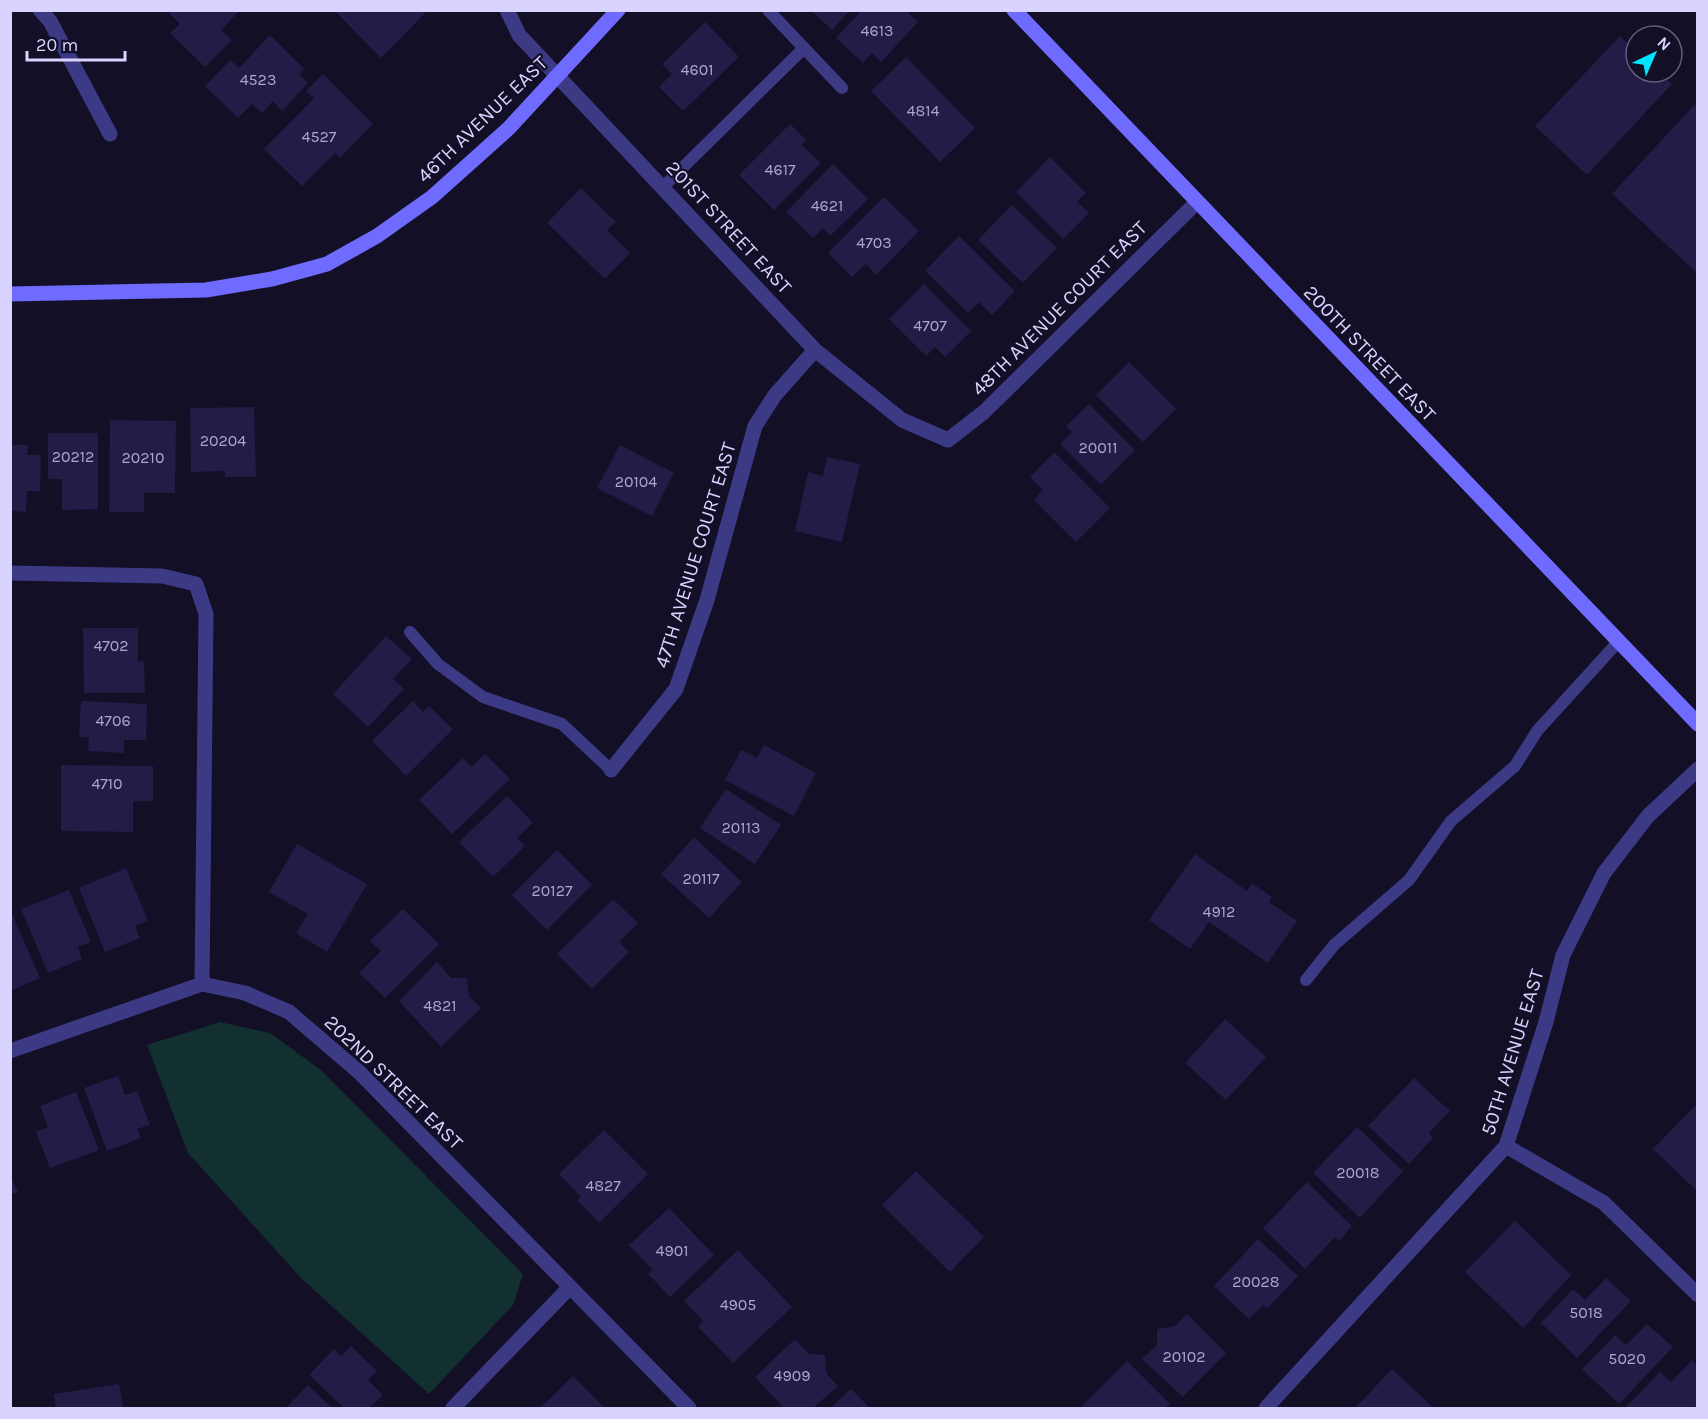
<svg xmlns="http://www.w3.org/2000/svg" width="1708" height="1419" font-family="Karla,sans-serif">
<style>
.green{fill:#12302f}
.building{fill:#241b47}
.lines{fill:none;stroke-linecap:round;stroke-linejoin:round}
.lane{stroke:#3d3a85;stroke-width:12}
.street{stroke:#3d3a85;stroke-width:15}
.secondary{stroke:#6f6bff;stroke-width:15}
.labels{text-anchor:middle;stroke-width:4.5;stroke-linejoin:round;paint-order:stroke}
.number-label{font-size:16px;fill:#aca6d1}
.street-label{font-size:20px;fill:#d9d4ff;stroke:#130f26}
</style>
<rect width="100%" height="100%" fill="#130f26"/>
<path class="green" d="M220,1022L270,1033L321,1070L523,1274L513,1305L429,1394L302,1279L188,1153L147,1045Z"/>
<path class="building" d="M171,10H240L221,30L232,40L205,67L170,33L180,24L169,13Z
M338,10H428L381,58L336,12Z
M811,10H850L832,30Z
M862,10H905L918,22L881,62L872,53L863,63L836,38Z
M705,22L739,57L683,111L659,87L672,74L662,64Z
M270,35L304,69L299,74L308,83L282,111L273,101L262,113L252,104L238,118L205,86L230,60L239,68Z
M1620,36L1636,51V72H1658L1672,84L1587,175L1535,126Z
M906,57L975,128L940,162L871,91Z
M323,74L373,124L340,158L335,153L302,186L264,149L314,98L306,91Z
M1694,105L1698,108V274L1612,194Z
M790,124L806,140L802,145L821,163L774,210L739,175Z
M1050,157L1086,193L1077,201L1089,213L1063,239L1016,192Z
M833,164L868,199L830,236L823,228L813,238L786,212Z
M581,188L616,222L607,230L630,253L605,279L547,223Z
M884,197L919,231L876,275L866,264L852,277L828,253Z
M1012,205L1057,248L1023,283L978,240Z
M959,236L1015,291L992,315L979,302L968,313L925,271Z
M924,284L971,331L945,357L935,347L926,356L889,319Z
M1129,362L1176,409L1143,442L1096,395Z
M1089,404L1135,450L1101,485L1060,444L1072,432L1066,426Z
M254,407L256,477H225V471L191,472L190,408Z
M110,420L176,421L175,493H144V512H109Z
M48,433H98V509L62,510V479H48Z
M10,445H28L27,455H41L40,491H27L26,512L10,511Z
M620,445L674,473L652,516L597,488Z
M1054,452L1110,508L1076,542L1034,500L1043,490L1030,477Z
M827,457L860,464L842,542L795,531L808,472L823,476Z
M83,628H138V662L144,661L145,693H84Z
M386,636L412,659L393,679L404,689L368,727L333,694Z
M81,701L147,704L146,740H124V753L88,751L89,737H79Z
M413,701L423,712L429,706L453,729L406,776L372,741Z
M764,745L816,773L794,816L725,780L741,750L757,758Z
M485,754L510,779L452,834L419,800L463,758L471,767Z
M61,765L153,766V801H133V832L61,831Z
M726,789L781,825L755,864L700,828Z
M507,796L533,823L517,838L525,846L493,877L459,842Z
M694,837L742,882L709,918L661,874Z
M297,844L367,884L327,952L296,933L308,914L269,892Z
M557,850L592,885L547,930L512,895Z
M1195,854L1247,891L1252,883L1272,897L1269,902L1297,921L1268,963L1209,922L1190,949L1149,920Z
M126,868L148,921L135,926L140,938L105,952L79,888Z
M69,890L91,942L78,947L82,959L48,973L21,909Z
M613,899L638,923L619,942L629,952L592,989L557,954Z
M10,909L40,978L10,991Z
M403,909L439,944L385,998L359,973L381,951L370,941Z
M437,962L451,978H467L469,996L481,1008L441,1047L399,1001Z
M1225,1019L1266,1057L1226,1100L1185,1063Z
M118,1076L125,1095L137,1091L150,1125L137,1129L141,1138L107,1151L84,1088Z
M1414,1078L1450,1111L1429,1133L1433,1138L1409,1164L1368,1126Z
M76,1092L99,1150L50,1168L36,1132L48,1127L40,1106Z
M1696,1105L1698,1106V1192L1653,1149Z
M1357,1127L1403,1171L1360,1218L1313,1173Z
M604,1130L648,1174L599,1223L577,1200L581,1197L559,1174Z
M916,1171L984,1237L950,1272L882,1205Z
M10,1176L18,1192L10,1195Z
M1307,1182L1352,1226L1339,1241L1335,1237L1305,1269L1263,1228Z
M669,1208L714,1255L670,1297L648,1274L653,1270L629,1245Z
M1515,1221L1571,1275L1523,1328L1465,1272Z
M1258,1239L1298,1276L1267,1309L1263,1305L1249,1319L1214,1286Z
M738,1250L792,1307L733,1363L698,1327L703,1321L684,1301Z
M1606,1278L1631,1301L1577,1358L1541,1323L1573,1289L1585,1300Z
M1187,1314L1226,1353L1183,1397L1142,1359L1157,1345V1329L1175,1326Z
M1647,1324L1673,1347L1619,1404L1582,1369L1615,1335L1626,1345Z
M795,1339L809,1354L825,1355L826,1373L838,1386L813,1408H784L755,1377Z
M351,1346L377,1371L368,1380L383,1395L369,1408H344L309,1375L334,1349L341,1356Z
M1692,1360L1698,1365V1405L1694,1408H1625L1660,1372L1671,1382Z
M1127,1361L1170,1404L1165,1408H1083L1081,1407Z
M1392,1369L1434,1408H1355Z
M573,1376L605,1408H540Z
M119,1384L123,1408H56L54,1394Z
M308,1385L332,1408H286Z
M851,1389L870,1408H830Z"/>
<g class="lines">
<path class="lane" d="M768,10L842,88
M663,187L804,48
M410,632L438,664L483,697L562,724L611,770
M1306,980L1334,945L1409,880L1451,821L1515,766L1537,731L1618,642"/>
<path class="street" d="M40,10L50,21L110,134
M507,10L519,35L815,350L902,420L948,440L984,412L1196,203
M10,573L162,576L196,584L206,614L202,984
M611,770L676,689L707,600L755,426L775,395L815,350
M10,1051L202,984L245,993L289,1012L359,1072L689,1408
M1506,1146L1604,1203L1698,1295
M453,1408L570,1287
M1266,1408L1506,1146L1546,1022L1563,955L1604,873L1648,816L1698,769"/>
<path class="secondary" d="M1014,10L1698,724
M10,294L206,290L272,279L327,264L377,236L432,197L509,128L618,10"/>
</g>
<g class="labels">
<g class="number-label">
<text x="877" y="36">4613</text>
<text x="697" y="75">4601</text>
<text x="258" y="85">4523</text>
<text x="923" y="116">4814</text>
<text x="319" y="142">4527</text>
<text x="780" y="175">4617</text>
<text x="827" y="211">4621</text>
<text x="874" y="248">4703</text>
<text x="930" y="331">4707</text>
<text x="223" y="446">20204</text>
<text x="1098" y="453">20011</text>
<text x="73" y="462">20212</text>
<text x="143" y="463">20210</text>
<text x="636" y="487">20104</text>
<text x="111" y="651">4702</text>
<text x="113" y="726">4706</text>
<text x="107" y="789">4710</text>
<text x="741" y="833">20113</text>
<text x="701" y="884">20117</text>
<text x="552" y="896">20127</text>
<text x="1219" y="917">4912</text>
<text x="440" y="1011">4821</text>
<text x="1358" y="1178">20018</text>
<text x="603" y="1191">4827</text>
<text x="672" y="1256">4901</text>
<text x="1256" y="1287">20028</text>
<text x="738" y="1310">4905</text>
<text x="1586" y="1318">5018</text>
<text x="1184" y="1362">20102</text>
<text x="1627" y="1364">5020</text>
<text x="792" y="1381">4909</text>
</g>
<g class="street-label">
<text transform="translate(482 119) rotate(-44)" y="7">46TH AVENUE EAST</text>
<text transform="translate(729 227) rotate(47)" y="7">201ST STREET EAST</text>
<text transform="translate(1059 308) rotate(-45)" y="7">48TH AVENUE COURT EAST</text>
<text transform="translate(1370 353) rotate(46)" y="7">200TH STREET EAST</text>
<text transform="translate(695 555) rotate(-73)" y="7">47TH AVENUE COURT EAST</text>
<text transform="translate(1512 1052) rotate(-73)" y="7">50TH AVENUE EAST</text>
<text transform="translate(394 1082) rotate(44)" y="7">202ND STREET EAST</text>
</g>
</g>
<rect width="1708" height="1419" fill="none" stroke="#d9d4ff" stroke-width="24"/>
<g transform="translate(1654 54) rotate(44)"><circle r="28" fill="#130f26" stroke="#625e7d" stroke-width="1.5"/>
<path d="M0-4.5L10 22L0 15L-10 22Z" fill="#00e5ff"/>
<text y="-9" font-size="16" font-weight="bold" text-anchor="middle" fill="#d9d4ff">N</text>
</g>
<path d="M27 51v9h98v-9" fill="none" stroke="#d9d4ff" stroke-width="3"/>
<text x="36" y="51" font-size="18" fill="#d9d4ff" stroke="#130f26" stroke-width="4.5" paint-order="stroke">20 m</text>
</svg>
